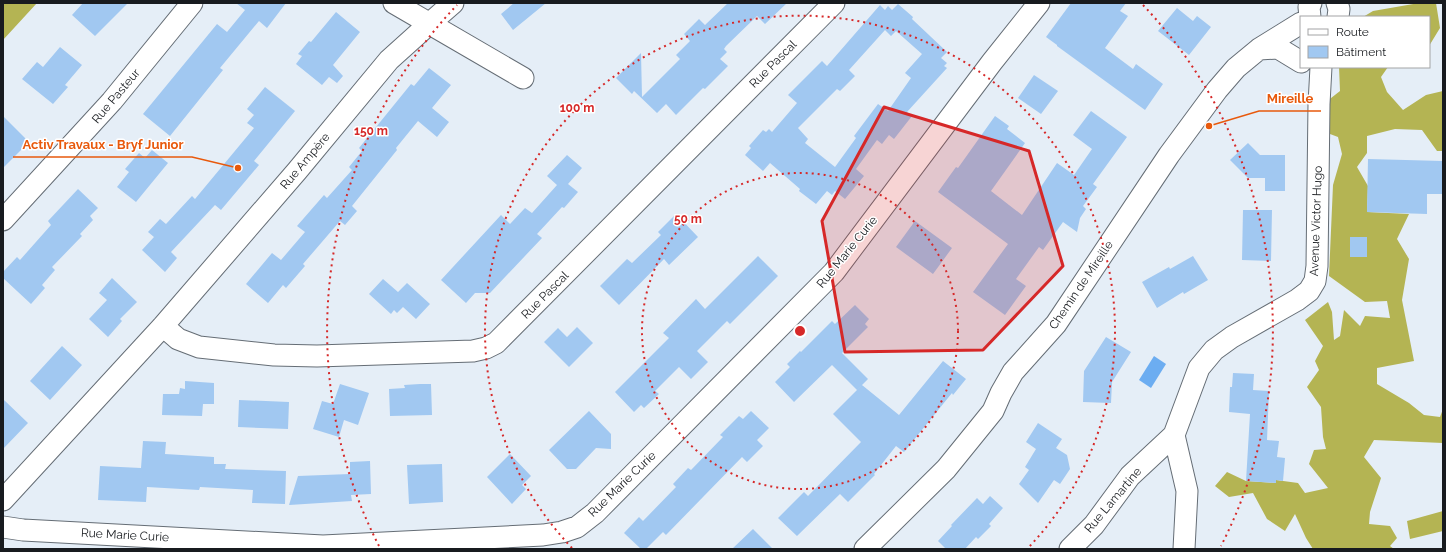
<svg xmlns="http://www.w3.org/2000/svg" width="1446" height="552" font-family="Raleway,sans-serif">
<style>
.forest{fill:#b4b453}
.water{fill:#6cadf1}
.building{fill:#a1c8f1;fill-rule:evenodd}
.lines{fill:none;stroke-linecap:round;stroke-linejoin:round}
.minor-casing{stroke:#656d75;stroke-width:23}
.minor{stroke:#fff;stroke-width:21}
.marked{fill:#d62828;fill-opacity:0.2;stroke:#d62828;stroke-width:3;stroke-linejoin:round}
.ring{fill:none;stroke:#d62828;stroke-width:2;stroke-dasharray:2 4}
.labels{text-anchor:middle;stroke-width:3;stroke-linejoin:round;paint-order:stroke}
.street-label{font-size:12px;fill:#181b1f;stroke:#fff}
.centre{fill:#d62828;stroke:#fff;stroke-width:2}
.ring-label{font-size:12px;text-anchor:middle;font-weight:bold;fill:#d62828;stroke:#fff;stroke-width:3;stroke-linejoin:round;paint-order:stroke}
.leader{fill:none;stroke:#e8590c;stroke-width:1.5}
.callout-dot{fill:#e8590c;stroke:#fff;stroke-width:1.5}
.callout-label{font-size:13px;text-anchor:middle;font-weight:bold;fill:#e8590c;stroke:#fff;stroke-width:3;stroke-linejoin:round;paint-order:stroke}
</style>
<rect width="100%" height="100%" fill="#e5eef7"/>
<path class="forest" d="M3,3H37L3,40Z
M1419,3H1436L1440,28L1429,46V17H1363L1373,11Z
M1339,67H1388L1381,77L1387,92L1403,110L1426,95L1443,91V151H1437L1422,130L1395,129L1367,136V153L1357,167L1368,186L1367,212L1409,214L1397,239L1409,259L1402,300L1414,361L1377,368V384L1409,403L1424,415L1440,417L1443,409V443L1374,440L1364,457L1381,478L1370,512L1369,524L1390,526L1397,538L1390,546L1394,549H1313L1306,538L1295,514L1285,531L1267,519L1253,493L1229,497L1215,486L1227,472L1246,481L1276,483V480L1298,483L1305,493L1328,488L1309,464L1314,450L1326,449L1323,437L1321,407L1307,387L1319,370L1315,361L1323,346L1305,320L1328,302L1332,312L1334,340L1340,336L1344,310L1360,326L1365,316L1390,318L1387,301L1365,302L1329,276L1333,185L1342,154L1338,137L1330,134L1326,102L1340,91Z
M1443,511V531L1410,539L1407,521Z"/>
<path class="water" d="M1154,356L1166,364L1151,388L1139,380Z"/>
<path class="building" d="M83,3H128L95,36L72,15Z
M236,3H286L267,28L259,21L220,68L223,70L170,136L143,114L217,24L227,32L245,10Z
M514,3H546L513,30L501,14Z
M728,3H787L765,24L757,16L726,46L724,49L727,52L720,59L728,66L705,89L703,88L676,115L666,104L657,113L634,91L632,94L616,78L641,53L642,97L680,59L676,55L690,41L684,34L699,19L705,25Z
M1071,3H1126L1120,11L1128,16L1105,48L1133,69L1136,64L1163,84L1145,110L1057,46V45L1046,37Z
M898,4L913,17L912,19L947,52L941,58L947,63L944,66L947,68L907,112L912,116L894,139L889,135L882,144L877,140L856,169L864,176L845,199L835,191L832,195L827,191L816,204L799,191L800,189L770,163L763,171L745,155L751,148L749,146L763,130L766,132L769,129L772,132L797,103L788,95L822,61L827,66L880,5L885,10L888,6L892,10ZM885,30L891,36L896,31L922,54L905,73L911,78L888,111L878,104L854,136L856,138L835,167L805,143L808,139L798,128L837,89L840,91L855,76L849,70Z
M1177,8L1193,21L1197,16L1211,27L1189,55L1158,31Z
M336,12L360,32L333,65L343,76L337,83L329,77L322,85L296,64L302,56L298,54L309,41L311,42Z
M60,47L82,65L65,85L68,87L53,104L22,79L37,62L43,67Z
M429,68L451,85L432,108L449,122L437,137L418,121L396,148L397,150L352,206L357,211L345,225L340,221L303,264L305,266L286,288L283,285L268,303L246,284L272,253L281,260L305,232L297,226L324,195L327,198L352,170L349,167L362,151L359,148L411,84L414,86Z
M1034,75L1058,91L1041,114L1018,98Z
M265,87L295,111L254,161L259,165L221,210L215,205L171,252L177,258L165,272L142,250L154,237L148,232L160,219L166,224L192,196L195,199L254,128L247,123L254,115L247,109Z
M1091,111L1127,137L1093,184L1097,187L1083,206L1086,209L1080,218L1077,232L1063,222L1043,250L1039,247L1016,279L1026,286L1005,315L973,292L1008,244L938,192L956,167L958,168L995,116L1009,126L1007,129L1025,143L991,191L1022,215L1057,163L1074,175L1092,149L1073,135Z
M3,116L29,142L3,168Z
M1248,143L1260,155H1285V191H1265V178H1248L1230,160Z
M152,150L168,163L136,202L117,187L129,172L125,169L139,153L145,158Z
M567,155L582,168L568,184L578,192L564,208L562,207L537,234L542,238L490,293H475L466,303L441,280L501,215L510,224L525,208L532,213L557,185L547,176Z
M1368,159L1443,161V194H1427V214L1367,212Z
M78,189L98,208L90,216L93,220L80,234L82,236L52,267L55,270L42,285L45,288L31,304L3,278V272L17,257L20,260L51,225L48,221Z
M1243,210H1272L1271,261L1242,260Z
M676,214L698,237L669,265L664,259L619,305L600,286L627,259L632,263L661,235L658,232Z
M915,221L952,248L933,274L896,247Z
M1350,237H1367V257H1350Z
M758,256L778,276L730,324L727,321L697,351L708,362L691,379L679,367L655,391L659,394L644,408L641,405L634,412L615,392L669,338L663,333L696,299L705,309Z
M1193,256L1208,280L1184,294L1183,292L1157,308L1142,282L1169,267L1170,269Z
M112,278L137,302L120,319L122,321L108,337L89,319L107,300L99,293Z
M383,279L398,292L407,283L430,304L416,319L403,307L397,313L394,310L391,314L369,294Z
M855,305L869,319L865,324L868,327L842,353L868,379L857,390L832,365L794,402L775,382L790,367L787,364L800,351L801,352L832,321L835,324Z
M577,327L593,343L569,367L544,342L558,328L567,337Z
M1106,337L1131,352L1112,382L1111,403L1083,402L1084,371Z
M62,346L82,365L50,400L30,381Z
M943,361L966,379L953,395L952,393L904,452L896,446L874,474L875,475L848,502L840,494L797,536L778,518L804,492L808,496L861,442L833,414L862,385L899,415Z
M1233,373L1254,374L1253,390L1269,391L1267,440L1279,441L1277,457L1285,458L1283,481L1276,480V483L1246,481L1250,414L1229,412L1230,387H1232Z
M185,381L214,383V404H203L202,416L162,415L163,394H179L180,388L185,389Z
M340,384L369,393L358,425L344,420L339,437L313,429L322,401L333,404Z
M420,384H431L432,415L390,416L389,389L405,388L404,385Z
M3,399L28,423L3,449Z
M239,400L289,402L288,429L238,427Z
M589,411L611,434V449L596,448L576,469H567L549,450Z
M751,411L769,428L757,440L763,446L747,462L742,457L666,535L663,532L646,549H641L624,533L639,517L643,521L676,487L673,484L688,468L691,470L723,437L720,435L739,416L743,419Z
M1038,423L1062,439L1056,448L1067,455L1070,469L1060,484L1054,480L1038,503L1019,484L1029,470L1025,467L1036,449L1026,442Z
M143,441L166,442L165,454L214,457V464H226L225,469L286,471L285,504L252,503L253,490L200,487L199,490L147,487L146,502L98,500L100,466L141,468Z
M510,454L531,476L522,485L526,489L512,504L487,477Z
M370,461L371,494L351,495L352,501L289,505L298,476L350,474V462Z
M442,464L443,502L409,504L407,465Z
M990,496L1003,508L989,524L991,526L978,539L976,537L965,549H946L938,541L952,526L951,525L977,498L983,504Z
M753,529L773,549H732Z"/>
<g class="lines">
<g class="minor-casing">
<path id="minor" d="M394,3L523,78
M1337,3L1339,9L1338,17
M1310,17L1309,7L1311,3
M1259,49L1278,48L1301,62
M3,220L112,101L192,3
M163,326L178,339L199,347L274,355L317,356L473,351L486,348L496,343L834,3
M3,500L163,326L297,171L389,60L429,24L453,3
M3,527L23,530L323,546L543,535L562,532L577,527L595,513L834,272L992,62L1039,3
M865,549L946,469L993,411L1001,393L1013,372L1056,324L1169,155L1217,90L1236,68L1259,49L1301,23
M1070,549L1094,525L1130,476L1174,435
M1184,549L1187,491L1174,435L1199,368L1214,350L1232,337L1297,300L1309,291L1315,281L1317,266L1319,104L1321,67"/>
</g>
<use href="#minor" class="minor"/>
</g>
<path class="marked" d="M884,107L1029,151L1063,266L983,350L845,352L822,221Z"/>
<g class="ring">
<circle cx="800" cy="331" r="158"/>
<path d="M572 548A315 315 0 1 1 1028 548"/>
<path d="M379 546A473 473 0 0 1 457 5M1143 5A473 473 0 0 1 1221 546"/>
</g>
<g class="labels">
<g class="street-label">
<text transform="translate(773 64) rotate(-45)" y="4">Rue Pascal</text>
<text transform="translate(116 96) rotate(-50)" y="4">Rue Pasteur</text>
<text transform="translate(305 161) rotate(-50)" y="4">Rue Ampère</text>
<text transform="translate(1316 221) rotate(-88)" y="4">Avenue Victor Hugo</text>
<text transform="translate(847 252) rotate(-51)" y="4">Rue Marie Curie</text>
<text transform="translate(1081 285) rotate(-56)" y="4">Chemin de Mireille</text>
<text transform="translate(545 295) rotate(-45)" y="4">Rue Pascal</text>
<text transform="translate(622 484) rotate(-44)" y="4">Rue Marie Curie</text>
<text transform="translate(1113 500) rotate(-50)" y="4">Rue Lamartine</text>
<text transform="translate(125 535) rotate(3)" y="4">Rue Marie Curie</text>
</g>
</g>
<circle cx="800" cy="331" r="6" class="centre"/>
<g class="ring-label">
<text x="577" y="112">100 m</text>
<text x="371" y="135">150 m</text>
<text x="688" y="223">50 m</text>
</g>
<path class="leader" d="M1209 126L1259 111H1321M238 168L192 157H13"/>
<g class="callout-dot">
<circle cx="1209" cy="126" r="4"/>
<circle cx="238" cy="168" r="4"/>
</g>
<g class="callout-label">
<text x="1290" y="103">Mireille</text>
<text x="103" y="149">Activ Travaux - Bryf Junior</text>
</g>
<rect width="1446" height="552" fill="none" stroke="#181b1f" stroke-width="8"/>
<rect x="1300" y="16" width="130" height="52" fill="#ffffff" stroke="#a3a4a5"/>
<rect x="1308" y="29" width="20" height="6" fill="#ffffff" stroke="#a3a4a5"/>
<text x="1336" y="36" font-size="12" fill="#181b1f">Route</text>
<rect x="1308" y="46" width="20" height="12" fill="#a1c8f1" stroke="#a3a4a5"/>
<text x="1336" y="56" font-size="12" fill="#181b1f">Bâtiment</text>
</svg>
